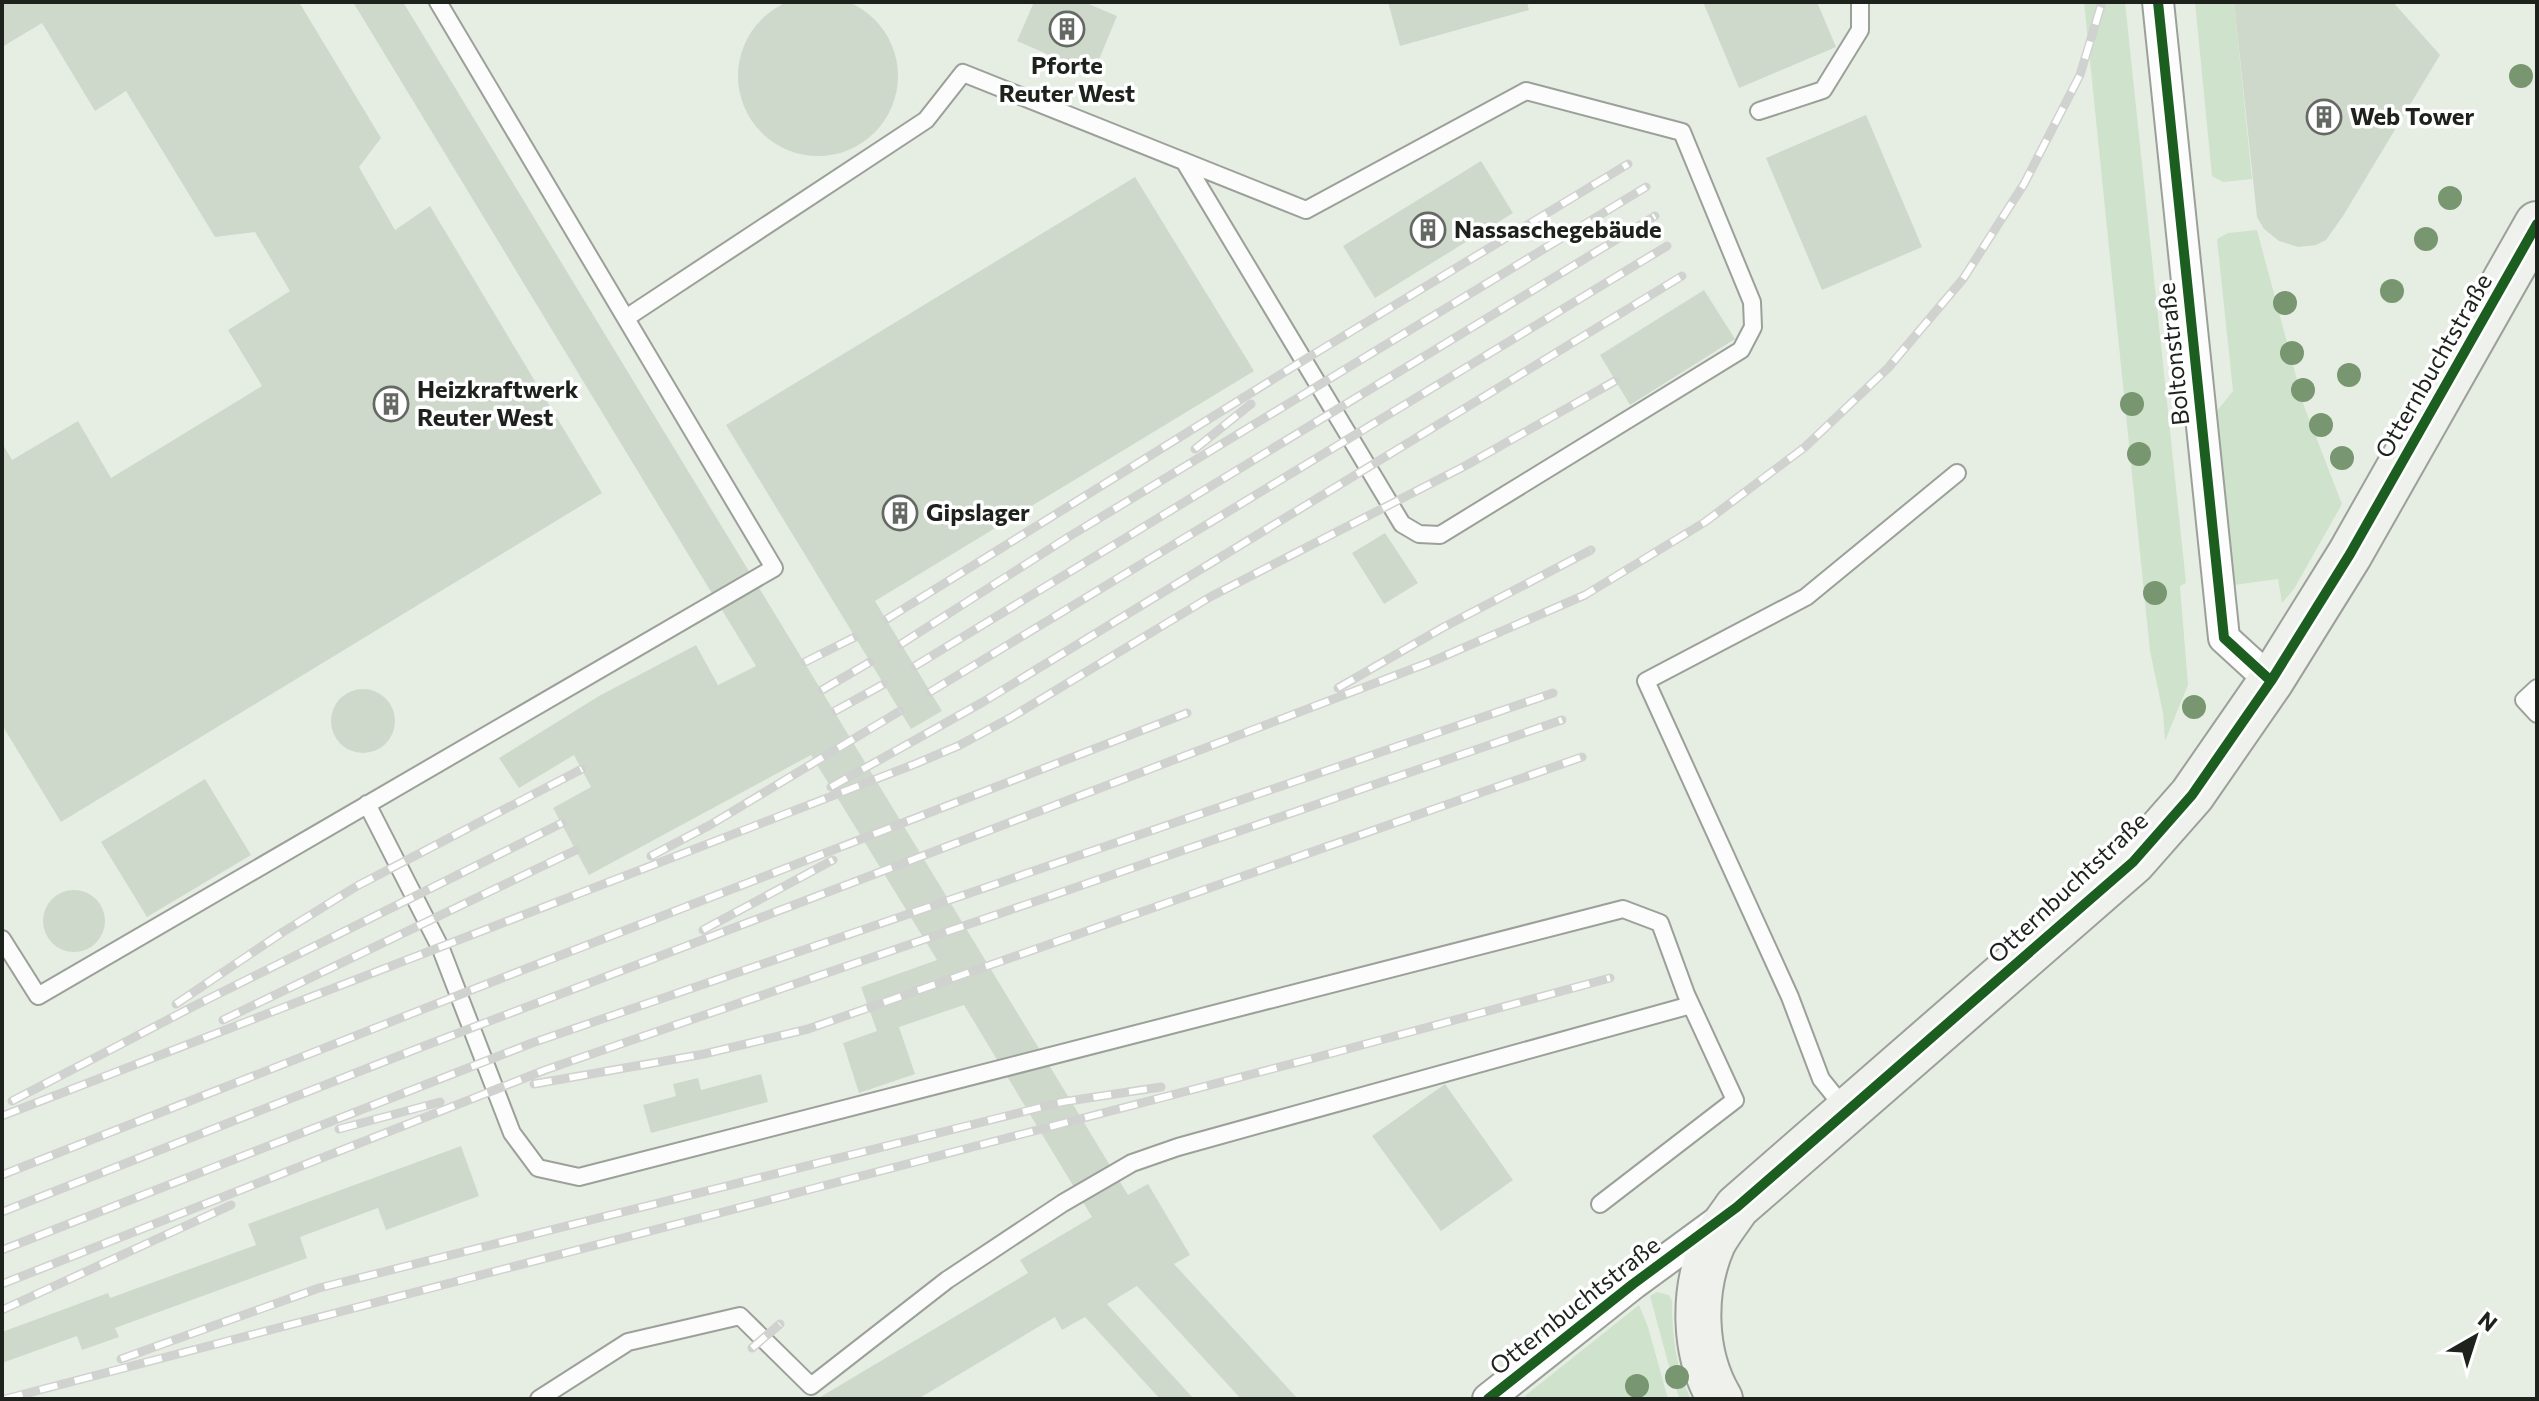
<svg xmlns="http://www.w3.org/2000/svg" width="2539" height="1401" font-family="Commissioner,sans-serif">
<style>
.green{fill:#cfe2cb}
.building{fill:#ced9cb}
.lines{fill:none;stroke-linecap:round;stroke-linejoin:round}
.lane-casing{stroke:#9ba099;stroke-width:20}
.street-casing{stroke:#9ba099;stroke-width:34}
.secondary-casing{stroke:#9ba099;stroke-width:48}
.lane{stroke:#fbfcfb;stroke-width:16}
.street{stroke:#fbfcfb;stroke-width:30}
.secondary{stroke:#eef1ec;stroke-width:44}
.rail-casing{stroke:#d0d2cf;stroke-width:9}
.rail{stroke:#fff;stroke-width:6;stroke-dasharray:18;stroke-linecap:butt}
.cycleway-casing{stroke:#fff;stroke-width:15}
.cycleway{stroke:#1b5e20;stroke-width:10}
.tree{fill:#789770}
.labels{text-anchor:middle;stroke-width:7;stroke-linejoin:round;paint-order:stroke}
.poi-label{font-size:24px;font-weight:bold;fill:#1e221d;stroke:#fff;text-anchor:start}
.street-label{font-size:24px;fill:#1e221d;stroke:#fff}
</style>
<rect width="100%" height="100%" fill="#e6eee4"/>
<path class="green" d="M2084,2H2125L2186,583L2180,586L2188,685L2165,741L2163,713L2150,651Z
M2195,2H2234L2252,179L2223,182L2212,176Z
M2257,230L2304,406L2342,504L2294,589L2282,603L2278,579L2234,585L2216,412L2233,391L2217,239L2228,233Z
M1657,1292L1669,1295L1672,1301C1672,1335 1676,1369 1691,1399H1680L1673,1381L1650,1296Z
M1639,1305L1648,1327L1668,1399H1525L1526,1395Z"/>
<path class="building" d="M738 76a80 80 0 1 1 160 0a80 80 0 1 1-160 0Z
M2,2H299L381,138L359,167L395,230L430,206L602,493L61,822L2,725V443L12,460L78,421L111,478L262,386L228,330L290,291L255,232L215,237L126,91L95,111L42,23L2,47Z
M353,2H403L1128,1195L1148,1184L1190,1255L1174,1264L1298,1399H1241L1137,1286L1107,1304L1194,1399H1160L1085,1317L1062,1330L1055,1317L918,1399H817L1028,1273L1020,1260L1092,1217L964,1005L899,1027L915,1074L859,1093L843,1043L877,1031L861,987L937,960L811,755L589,875L553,808L591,787L574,755L519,788L499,758L599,696L696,645L718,685L756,666Z
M1034,2H1084L1117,16L1093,74L1017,41Z
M1388,2H1527L1529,10L1400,46Z
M1703,2H1817L1836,47L1739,88Z
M2234,2H2393L2440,55L2343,216L2326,240L2316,245L2298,247L2279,241L2264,229L2257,217Z
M1866,115L1922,247L1822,290L1766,158Z
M1481,161L1513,213L1375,298L1343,246Z
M1135,177L1254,371L875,601L942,711L911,729L726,425Z
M1704,290L1735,339L1630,405L1600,355Z
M1385,533L1418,583L1384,604L1352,553Z
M331 721a32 32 0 1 1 64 0a32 32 0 1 1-64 0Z
M205,779L251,855L147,917L101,842Z
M43 921a31 31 0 1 1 62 0a31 31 0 1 1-62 0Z
M761,1074L768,1102L651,1133L643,1105L676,1096L673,1084L698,1078L701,1090Z
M1445,1084L1513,1180L1441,1231L1372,1136Z
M461,1146L479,1196L386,1230L378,1208L300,1237L307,1258L115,1328L119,1337L82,1350L77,1336L2,1363V1332L108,1293L110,1298L256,1245L248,1224Z"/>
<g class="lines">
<g class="lane-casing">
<path id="lane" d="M1759,111L1823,90L1860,30V2
M626,318L926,120L963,73L1306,210L1526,91L1682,132L1752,302L1753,327L1741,350L1440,535L1419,534L1402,524L1184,161
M2537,688L2524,700L2537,714
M367,804L441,949L512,1133L538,1168L579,1177L1623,909L1660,923L1686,994L1735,1100L1600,1204
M2,939L38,996L774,568L438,2
M1846,1110L1821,1079L1790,997L1646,681L1806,597L1957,473
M539,1399L628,1342L740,1316L811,1386L947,1280L1063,1203L1132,1163L1178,1147L1691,1005"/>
</g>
<g class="street-casing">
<path id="street" d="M2158,2L2224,638L2271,681
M1488,1399L1633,1284L1723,1218"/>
</g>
<g class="secondary-casing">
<path id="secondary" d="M1720,1399C1693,1354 1692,1291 1713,1243C1719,1231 1729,1219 1737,1207L2133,862L2192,795L2271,681L2350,554L2537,224"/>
</g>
<use href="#lane" class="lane"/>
<use href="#street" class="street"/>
<use href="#secondary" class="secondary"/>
<g class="rail-casing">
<path id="rail" d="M1195,449L1251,404
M887,619L1304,360L1628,164
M901,644L1070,536L1646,187
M805,662L855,637
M915,666L1655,216
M1338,688L1442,628L1591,550
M822,690L870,662
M930,692L1667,246
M835,711L884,684
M831,787L983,702L1682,276
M651,856L710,825L900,711
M703,930L833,860
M176,1004L283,932L357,886L582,769
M223,1020L576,850
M534,1084L704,1054L808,1029L1582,757
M12,1101L198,1004L562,823
M2,1116L915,764L958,746L1010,718L1210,597L1465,466L1615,381
M339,1129L440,1102
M2,1175L502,978L1187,713
M2,1212L419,1048L1433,661L1585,595L1705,522L1805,447L1888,368L1963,279L2024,184L2080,75L2102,2
M2,1250L532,1043L1553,693
M2,1284L545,1070L1562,720
M2,1310L231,1205
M752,1348L780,1324
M121,1359L319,1288L1062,1102L1161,1087
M5,1399L1314,1058L1610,978"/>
</g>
<use href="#rail" class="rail"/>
<g class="cycleway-casing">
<path id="cycleway" d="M2158,2L2224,638L2271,681
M1488,1399L1633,1284L1737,1207L2133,862L2192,795L2271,681L2350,554L2537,224"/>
</g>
<use href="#cycleway" class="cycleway"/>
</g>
<g class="tree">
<circle cx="2521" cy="76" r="12"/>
<circle cx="2450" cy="198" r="12"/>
<circle cx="2426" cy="239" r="12"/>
<circle cx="2392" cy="291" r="12"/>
<circle cx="2285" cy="303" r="12"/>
<circle cx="2292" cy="353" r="12"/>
<circle cx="2349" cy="375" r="12"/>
<circle cx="2303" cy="390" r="12"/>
<circle cx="2132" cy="404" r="12"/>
<circle cx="2321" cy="425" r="12"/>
<circle cx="2139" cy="454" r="12"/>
<circle cx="2342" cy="458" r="12"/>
<circle cx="2155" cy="593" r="12"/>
<circle cx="2194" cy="707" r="12"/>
<circle cx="1677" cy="1377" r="12"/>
<circle cx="1637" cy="1386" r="12"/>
</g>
<defs>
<g id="building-ring" transform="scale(1.8)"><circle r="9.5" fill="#fff" stroke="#646963" stroke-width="1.5"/><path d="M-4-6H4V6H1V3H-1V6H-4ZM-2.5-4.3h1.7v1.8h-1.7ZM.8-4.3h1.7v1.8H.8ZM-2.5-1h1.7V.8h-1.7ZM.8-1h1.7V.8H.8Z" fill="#646963"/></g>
</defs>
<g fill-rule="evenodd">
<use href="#building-ring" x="1067" y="29"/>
<use href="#building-ring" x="2324" y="117"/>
<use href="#building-ring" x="1428" y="230"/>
<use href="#building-ring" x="391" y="404"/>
<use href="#building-ring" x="900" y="513"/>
</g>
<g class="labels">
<g class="poi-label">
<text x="1067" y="74" text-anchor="middle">Pforte<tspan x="1067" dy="28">Reuter West</tspan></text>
<text x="2350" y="125">Web Tower</text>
<text x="1454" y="238">Nassaschegebäude</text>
<text x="417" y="398">Heizkraftwerk<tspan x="417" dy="28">Reuter West</tspan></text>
<text x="926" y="521">Gipslager</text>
</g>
<g class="street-label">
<text transform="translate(2174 354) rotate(-96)" y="8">Boltonstraße</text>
<text transform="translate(2434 366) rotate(-60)" y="8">Otternbuchtstraße</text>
<text transform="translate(2068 888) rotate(-43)" y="8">Otternbuchtstraße</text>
<text transform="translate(1575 1306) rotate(-38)" y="8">Otternbuchtstraße</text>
</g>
</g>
<rect width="2539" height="1401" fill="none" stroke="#1e221d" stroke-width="8"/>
<g transform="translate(2475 1337) rotate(39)" stroke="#ffffff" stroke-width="6" paint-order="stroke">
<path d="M0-6L14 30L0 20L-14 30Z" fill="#1e221d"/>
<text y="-12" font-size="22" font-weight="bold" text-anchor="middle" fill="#1e221d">N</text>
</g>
</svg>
